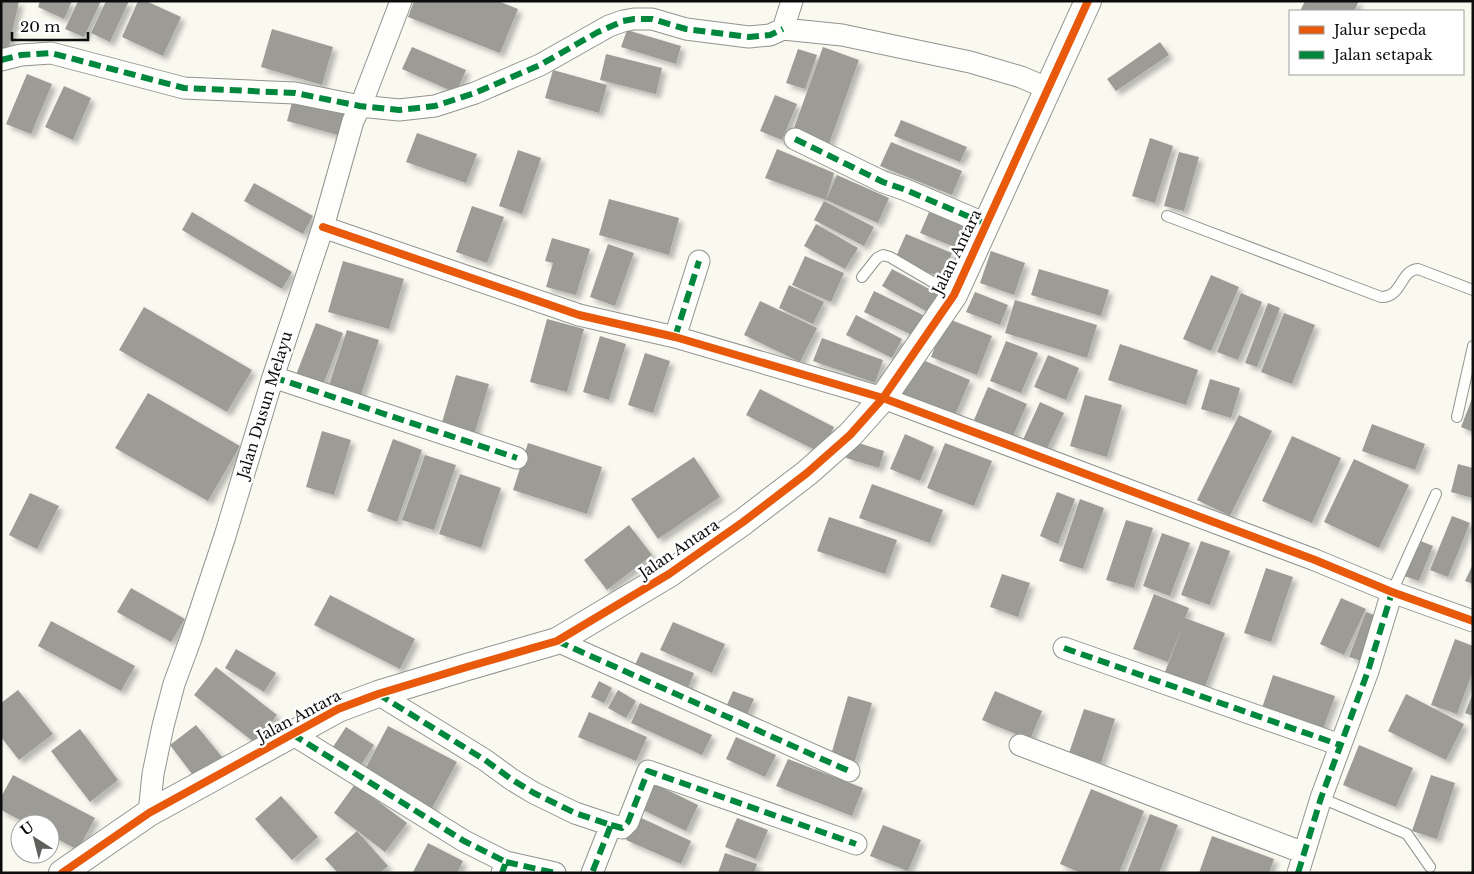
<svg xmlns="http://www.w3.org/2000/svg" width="1474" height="874" font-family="'Libre Baskerville',serif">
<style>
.building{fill:#9c9b96;filter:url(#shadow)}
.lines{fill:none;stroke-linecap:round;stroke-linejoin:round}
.service-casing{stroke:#93938f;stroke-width:12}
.minor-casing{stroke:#93938f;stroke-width:23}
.tertiary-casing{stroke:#93938f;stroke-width:28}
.service{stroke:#fefefd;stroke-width:10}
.minor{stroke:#fefefd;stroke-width:21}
.tertiary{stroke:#fefefd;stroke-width:26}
.quiet{stroke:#00873e;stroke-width:6;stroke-dasharray:12 6;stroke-linecap:butt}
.cycleway-casing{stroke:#fff;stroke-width:11}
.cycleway{stroke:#e8590c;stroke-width:8}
.labels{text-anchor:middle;stroke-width:5;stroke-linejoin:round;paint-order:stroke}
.street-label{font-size:15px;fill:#0c0c0c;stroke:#fff}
</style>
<defs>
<filter id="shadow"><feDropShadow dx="4.5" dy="4.5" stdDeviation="2.5" flood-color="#0004"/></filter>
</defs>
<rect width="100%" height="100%" fill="#f9f9f0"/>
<path class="building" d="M1,1H19L8,52L1,50Z
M40,1H72L64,19L38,7Z
M78,1H101L84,37L65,29Z
M106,1H129L110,42L91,33Z
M138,1H146L181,17L163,56L122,37Z
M414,1H498L518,9L500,53L408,17Z
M1305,1H1359L1354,11H1300Z
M272,29L333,47L322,85L261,67Z
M627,30L681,46L676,64L621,47Z
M1160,42L1169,55L1116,91L1107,79Z
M412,47L466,70L456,93L402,69Z
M823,47L859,60L829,144L793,131Z
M798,49L817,55L805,89L786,83Z
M606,54L662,68L656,94L600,80Z
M553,70L607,85L599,113L545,98Z
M27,74L52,84L31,134L6,124Z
M64,86L91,98L73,140L45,127Z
M294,95L352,110L345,137L287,121Z
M775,95L797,104L782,140L760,131Z
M901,120L967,147L960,162L894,136Z
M417,133L477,154L466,183L406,162Z
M1150,138L1173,146L1155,203L1132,196Z
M891,142L962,171L952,195L880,166Z
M777,149L834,173L826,200L837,175L889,198L878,223L826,200L765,178Z
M518,150L541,158L522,214L499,206Z
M1179,152L1199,157L1184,211L1164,206Z
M254,183L313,216L303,234L244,201Z
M609,199L679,218L669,255L599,235Z
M824,201L874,227L864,246L814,220Z
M472,206L504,217L487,263L456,252Z
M192,212L292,272L282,289L182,230Z
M929,212L966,227L957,248L920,233Z
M816,224L858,248L845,269L804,246Z
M906,234L952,253L942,278L895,259Z
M552,238L590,249L576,295L546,287L553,263L545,261Z
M608,244L634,253L615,306L590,297Z
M991,251L1025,263L1014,295L980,283Z
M805,256L844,273L831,302L792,285Z
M343,261L404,279L389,329L328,312Z
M892,269L942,296L931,314L882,286Z
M1039,269L1109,290L1101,316L1031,295Z
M1211,275L1239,287L1211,351L1183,339Z
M789,285L824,302L813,324L779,308Z
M874,291L925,316L914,336L864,312Z
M975,292L1008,305L1000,325L966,312Z
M1241,293L1262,302L1238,360L1217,352Z
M1015,300L1097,325L1087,358L1005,333Z
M760,301L817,328L800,362L744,335Z
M1268,303L1280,308L1257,367L1245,363Z
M144,307L252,370L227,412L119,350Z
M1284,313L1315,325L1292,384L1261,372Z
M856,315L902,339L892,358L846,335Z
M946,318L992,336L977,375L931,357Z
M547,319L584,329L567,392L530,382Z
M316,323L343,333L323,385L296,375Z
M347,330L379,340L359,401L327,391Z
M600,336L626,344L609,400L583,392Z
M822,338L883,360L875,383L813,361Z
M1006,341L1038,353L1021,393L990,381Z
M1120,344L1198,370L1186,405L1108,380Z
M645,353L670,361L653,413L628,405Z
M1048,355L1079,368L1066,400L1034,387Z
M918,358L970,380L955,415L903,394Z
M456,375L489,384L473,439L440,429Z
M1210,379L1240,388L1231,418L1201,409Z
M988,387L1027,404L1013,436L974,420Z
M760,389L834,427L821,453L746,415Z
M148,393L240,446L208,501L115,448Z
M1085,395L1122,405L1107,457L1070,446Z
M1473,396V432L1461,427Z
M1040,402L1064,413L1044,455L1021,444Z
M1239,415L1272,431L1230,516L1197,500Z
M1372,424L1425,444L1415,470L1362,451Z
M322,431L351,440L334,495L306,487Z
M905,434L934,447L920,481L890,469Z
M1292,436L1341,458L1312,523L1262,501Z
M393,439L422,450L397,522L367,511Z
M852,441L884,451L879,468L846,458Z
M528,443L602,467L587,514L513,490Z
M945,443L992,461L974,506L927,488Z
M425,455L456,465L434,530L402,520Z
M694,457L720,497L658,539L631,499Z
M1354,459L1409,485L1379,548L1324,522Z
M1458,464L1473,468V498L1451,492Z
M460,474L501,488L481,548L439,534Z
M872,484L943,510L930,543L859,518Z
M1057,492L1075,499L1058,544L1040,536Z
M30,493L59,506L37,549L9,535Z
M1080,499L1104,508L1083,569L1059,561Z
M1452,516L1470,523L1448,577L1430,570Z
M829,517L897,540L885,574L817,551Z
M1126,520L1153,528L1134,588L1106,580Z
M629,525L652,555L607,590L584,560Z
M1162,533L1190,543L1170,596L1143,586Z
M1418,540L1433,546L1419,581L1404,576Z
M1201,541L1230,551L1210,605L1181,595Z
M1473,564V584L1465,581Z
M1266,568L1293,577L1271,642L1244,633Z
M1002,574L1030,583L1018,617L990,607Z
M131,588L185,619L171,642L117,612Z
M1154,594L1189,608L1185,618L1225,633L1205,687L1165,672L1184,622L1168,662L1133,649Z
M330,595L415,639L400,669L314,625Z
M1341,598L1366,609L1344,655L1320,644Z
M1366,612L1382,618L1365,662L1349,657Z
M51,621L135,666L121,691L38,646Z
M673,622L725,644L712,673L660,650Z
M1455,639L1473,646V671L1457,714L1431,705Z
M236,649L276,673L264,692L225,668Z
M641,652L694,673L686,693L632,671Z
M216,667L277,715L255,743L194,695Z
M1273,675L1335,696L1322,732L1261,711Z
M599,681L612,688L604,703L591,697Z
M18,690L53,734L19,760L1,737V703Z
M618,690L636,701L626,718L608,708Z
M733,691L754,699L743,723L723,714Z
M995,691L1042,711L1030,740L982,720Z
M1473,693V716L1465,713Z
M1406,694L1464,724L1446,760L1388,731Z
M848,696L872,703L855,761L831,755Z
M640,703L712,735L702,755L631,723Z
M1084,709L1115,719L1101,763L1069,753Z
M589,712L647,737L636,761L578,737Z
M196,725L222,757L195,778L170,745Z
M388,726L457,762L430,812L362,775Z
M346,727L374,745L357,771L329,753Z
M80,729L118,780L90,802L51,751Z
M736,737L776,755L765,777L726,759Z
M1359,745L1413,768L1396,807L1343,785Z
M788,759L863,788L852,816L776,786Z
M13,775L95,818L78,850L50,835V824H28L1,810V797Z
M1431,775L1455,783L1437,839L1412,831Z
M651,782L698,805L686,831L639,808Z
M355,784L407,823L385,852L334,813Z
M1091,789L1144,811L1119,873H1081L1060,864Z
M281,796L318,837L292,860L255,819Z
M1150,814L1178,825L1159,873H1127Z
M637,816L691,841L681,864L626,840Z
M737,818L768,830L756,859L725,847Z
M883,825L921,840L908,871L870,856Z
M357,831L388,866L380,873H338L325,859Z
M1212,836L1274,859L1269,873H1199Z
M428,843L463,861L457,873L413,872Z
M725,853L757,864L754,873H718Z"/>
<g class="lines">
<g class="service-casing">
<path id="service" d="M1167,216L1381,297C1402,298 1400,270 1418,269L1473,290
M862,277L877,258L883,255L890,257L953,294
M1457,417L1473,346
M1392,592L1436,494
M1321,798L1407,834L1430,867"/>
</g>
<g class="minor-casing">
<path id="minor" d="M783,29L792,1
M1,60L21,55L51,53L184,88L295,93L360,106L399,110L435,106L475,93L540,65L609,26L623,21L634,19H652L686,29L749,37L770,35L783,29L842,35L970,62L1021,77L1049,89
M795,139L883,182L906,190L986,224
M323,227L579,315L675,337L883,398L1315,560L1392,592L1473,621
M675,337L699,261
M273,377L517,458
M557,641L849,771
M1064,648L1340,745
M378,694L485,760L511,779L534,793L575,813L611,825L592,873
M292,734L464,841L506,862L502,873
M1020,745L1304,853
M149,813L153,774L163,726L174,684L191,638L225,536L273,377L323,227L353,121L363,100L401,1
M611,825L622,828L628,822L648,771L856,844
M506,862L555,873
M1298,873L1321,798L1368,671L1392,592"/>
</g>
<g class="tertiary-casing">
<path id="tertiary" d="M62,873L149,813L338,709L378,694L467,667L557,641L669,574L743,522L807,473L850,435L883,398L954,295L1088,1"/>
</g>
<use href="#service" class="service"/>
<use href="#minor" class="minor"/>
<use href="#tertiary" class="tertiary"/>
<path class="quiet" d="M1,60L21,55L51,53L184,88L295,93L360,106L399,110L435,106L475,93L540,65L598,32L623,21L634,19H652L686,29L749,37L770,35L783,29
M795,139L883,182L906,190L986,224
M675,337L699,261
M273,377L517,458
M557,641L849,771
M1064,648L1340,745
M378,694L485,760L511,779L534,793L575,813L611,825L592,873
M292,734L464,841L506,862L502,873
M611,825L622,828L628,822L648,771L856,844
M506,862L555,873
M1298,873L1321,798L1368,671L1392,592"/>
<g class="cycleway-casing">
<path id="cycleway" d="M323,227L579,315L675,337L883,398L1315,560L1392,592L1473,621
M62,873L149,813L338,709L378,694L467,667L557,641L669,574L743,522L807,473L850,435L883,398L954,295L1088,1"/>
</g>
<use href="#cycleway" class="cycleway"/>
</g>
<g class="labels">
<g class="street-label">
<text transform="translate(957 252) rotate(-64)" y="5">Jalan Antara</text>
<text transform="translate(265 405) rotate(-73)" y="5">Jalan Dusun Melayu</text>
<text transform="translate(679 549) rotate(-34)" y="5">Jalan Antara</text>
<text transform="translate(299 716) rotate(-28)" y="5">Jalan Antara</text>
</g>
</g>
<rect width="1474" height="874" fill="none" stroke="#0c0c0c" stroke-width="5"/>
<rect x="1289" y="10" width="175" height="65" fill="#ffffff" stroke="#9e9e9e"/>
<rect x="1299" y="26" width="25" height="8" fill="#e8590c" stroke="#9e9e9e"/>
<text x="1334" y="35" font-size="15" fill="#0c0c0c">Jalur sepeda</text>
<rect x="1299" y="51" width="25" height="8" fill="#00873e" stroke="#9e9e9e"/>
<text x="1334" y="60" font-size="15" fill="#0c0c0c">Jalan setapak</text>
<g transform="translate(35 839) rotate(324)"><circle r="24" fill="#ffffff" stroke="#9e9e9e"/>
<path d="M0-4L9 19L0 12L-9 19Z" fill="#5f5f5c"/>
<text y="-8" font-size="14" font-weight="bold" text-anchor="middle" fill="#0c0c0c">U</text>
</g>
<path d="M12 32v8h76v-8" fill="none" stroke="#0c0c0c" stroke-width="2.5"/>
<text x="20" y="32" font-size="15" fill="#0c0c0c" stroke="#ffffff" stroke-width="4" paint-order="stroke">20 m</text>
</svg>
